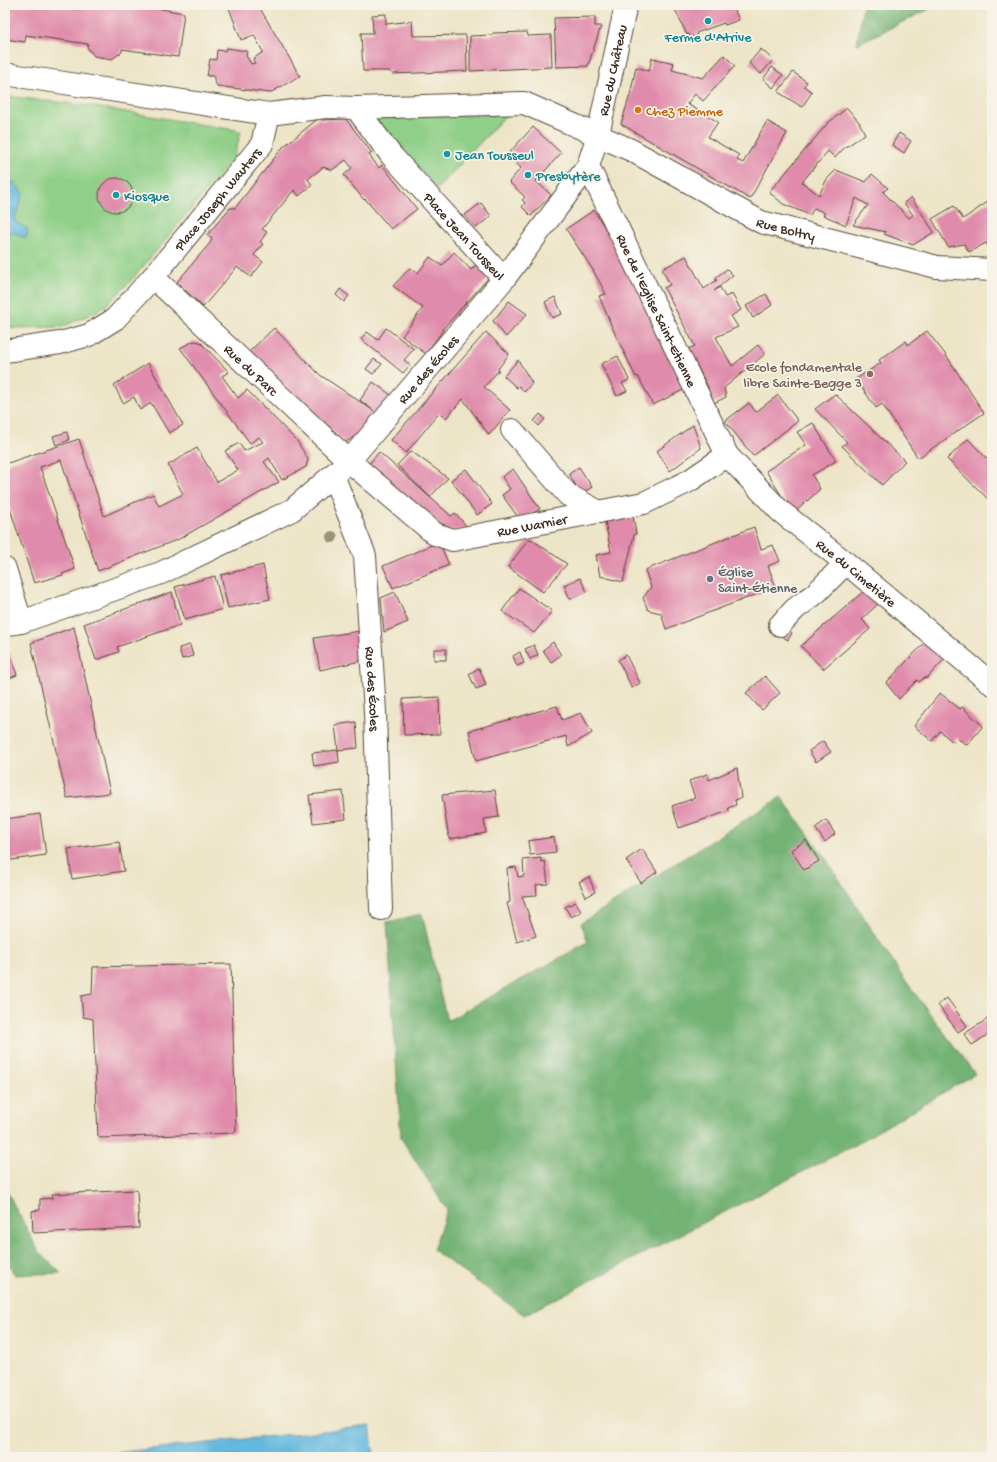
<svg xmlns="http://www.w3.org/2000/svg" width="997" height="1462" font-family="'Gochi Hand',sans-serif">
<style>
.green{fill:#8fcf87;stroke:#657c52}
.forest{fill:#73b274;stroke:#576e49}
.water{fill:#63b8df;stroke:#4f717e}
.building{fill:#e08bab}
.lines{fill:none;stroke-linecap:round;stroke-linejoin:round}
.minor-casing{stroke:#564638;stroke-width:24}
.minor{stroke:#fff;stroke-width:22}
.tree{fill:#979579}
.culture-dot{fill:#0f9aa8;stroke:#f7f3e8;stroke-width:1.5}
.food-dot{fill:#e8710a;stroke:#f7f3e8;stroke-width:1.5}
.education-dot{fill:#8d6e63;stroke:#f7f3e8;stroke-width:1.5}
.worship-dot{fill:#6b7280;stroke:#f7f3e8;stroke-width:1.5}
.labels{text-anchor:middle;stroke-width:3.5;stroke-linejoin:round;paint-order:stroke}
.culture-label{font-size:14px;fill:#0d838f;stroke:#f7f3e8;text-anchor:start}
.street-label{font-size:14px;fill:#3b2a1e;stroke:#f7f3e8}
.food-label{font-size:14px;fill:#c56008;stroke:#f7f3e8;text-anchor:start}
.education-label{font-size:14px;fill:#785e54;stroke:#f7f3e8;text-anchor:end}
.worship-label{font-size:14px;fill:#5b616d;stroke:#f7f3e8;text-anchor:start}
</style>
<rect width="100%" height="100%" fill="#f7f3e8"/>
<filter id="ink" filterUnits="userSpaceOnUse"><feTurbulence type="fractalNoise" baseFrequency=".025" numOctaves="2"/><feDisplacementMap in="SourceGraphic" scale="8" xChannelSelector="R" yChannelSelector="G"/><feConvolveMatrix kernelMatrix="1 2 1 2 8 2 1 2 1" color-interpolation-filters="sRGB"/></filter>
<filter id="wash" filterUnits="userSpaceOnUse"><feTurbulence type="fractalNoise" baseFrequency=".012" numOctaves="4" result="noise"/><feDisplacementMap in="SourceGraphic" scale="16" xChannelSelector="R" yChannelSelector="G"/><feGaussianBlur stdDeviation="0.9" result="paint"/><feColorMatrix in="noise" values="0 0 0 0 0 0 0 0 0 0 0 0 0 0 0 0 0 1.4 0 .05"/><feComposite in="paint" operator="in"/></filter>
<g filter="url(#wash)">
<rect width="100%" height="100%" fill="#ede5c8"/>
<path class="green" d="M5,96L90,106L241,131L234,158L130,282L102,309L62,327L12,328L5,324Z
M507,114L437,189L374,118Z"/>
<path class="forest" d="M863,5H938L857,44Z
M781,797L824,856L902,976L975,1074L851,1147L524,1315L433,1250L447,1210L401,1138L387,922L422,914L447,1021L588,942L581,923Z
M5,1188L39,1252L61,1273L15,1275L5,1260Z"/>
<path class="water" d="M5,181L14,182L23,194L14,221L28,229L26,238L12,232L5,245Z
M370,1426L374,1457H74Z"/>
<g id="blocks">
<path class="building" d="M5,5H145V6L184,13L178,57L122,49V52L112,59L94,56L87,47L88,44L26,35L25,42L5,39Z
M228,5H258L300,76L270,93L217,86L214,81V76H207L210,59L216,60L217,50L225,51L226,48L247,51L246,56L251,64L255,63L253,59L263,52L254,35L241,40Z
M673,5H736L733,6L739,20L725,25L724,23L696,33L697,36L690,38L689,34L687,35Z
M386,14V24L412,21L413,36L466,35L467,71L393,74L389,71H363L361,33H373L372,15Z
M595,17V26H601L588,66L556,67L554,18Z
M527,32L528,36L551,35L552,67L470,71V36L492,35L493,33Z
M761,49L773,60L761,74L749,63Z
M724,55L735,66L703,101L695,94L687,104L718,122L708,137L739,155L737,160L743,163L767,121L787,133L750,199L621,124L630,95L636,67L649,71L652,58L674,63L672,70L703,78Z
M772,67L783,75L773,88L763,79Z
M793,72L807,82L804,86L812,92L802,107L778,92Z
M847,108L859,122L865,134L843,149L835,158L828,151L802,182L819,195L827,179L836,170L866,182L872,174L888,188L883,192L909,218L913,215L904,203L911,197L934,232L913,245L884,234L886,232L853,225L868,205L856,198L846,225L823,215L825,213L814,208L810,215L783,204L769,192L828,123Z
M319,118L322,120L346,119L372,153L369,155L379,168L382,165L417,209L391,229L365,199L364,200L344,175L352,168L346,160L332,170L323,167L308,179L312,185L299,196L294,190L262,229L267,232L260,242L263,244L254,255L263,262L251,277L237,267L203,307L177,282L210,243L212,239L207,235L230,208H235L283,147Z
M533,127L561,153L536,181L551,195L531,216L522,207L525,203L522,200L525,197L509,182L521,168L507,155Z
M899,133L911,141L904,153L892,145Z
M99 195a17 17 0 1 1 34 0a17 17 0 1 1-34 0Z
M992,199V251L986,243L969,252L964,244L948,247L932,219L954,206L963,219Z
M481,203L491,216L476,228L465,215Z
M594,210L619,251L685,389L653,405L638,376L636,377L616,336L599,296L606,294L593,270L566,229Z
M454,252L471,270L478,263L490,276L442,330H443L426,354L402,336L423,308L393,286L410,268L418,273L430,257L442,266Z
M686,256L704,289L717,280L715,278L727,269L733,275L714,291L720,287L725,297L732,294L741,310L731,316L738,327L716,337L732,366L758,345L765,354L724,388L726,397L712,404L709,401L708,387L688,349L695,346L664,288L670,285L662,269Z
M340,289L349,296L344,302L336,295Z
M766,294L772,305L753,318L746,306Z
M555,297L562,314L552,318L545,302Z
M509,301L527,314L506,337L493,321Z
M274,328L320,375L374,411L360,400L373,382L391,395L363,430L345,443L249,352Z
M386,328L414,349L404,360L410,365L403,373L361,339L367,332L378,340Z
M927,331L948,358L984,413L918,458L882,404L876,408L856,379L881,363L879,360L906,341L908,345Z
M486,332L509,354L498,369L499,370L484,387L510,410L489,435L463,399L446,418L439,413L406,453L391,440Z
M194,341L200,342L229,372L222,376L238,398L247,390L297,441L308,459L306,467L282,480L269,458L264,462L279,482L179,539L98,571L61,460L40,467L75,569L62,574L63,575L34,583L5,493V464L79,439L104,516L153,494L159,506L183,494L168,465L197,448L217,482L238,470L225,451L239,443L244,451L263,442L259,437L250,443L180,348Z
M618,356L629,380L622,383L627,391L617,396L601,364Z
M374,359L382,364L373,374L366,369Z
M518,360L532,383L524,392L519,386L517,388L504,376Z
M148,363L183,425L169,433L151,403L140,410L134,397L123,403L114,385Z
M835,394L905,461L882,485L842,446L847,442L815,409Z
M778,395L798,421L753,456L725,421L749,403L756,412Z
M540,414L545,419L539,426L534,421Z
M813,423L836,461L812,475L820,489L793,514L766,471L806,445L797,432Z
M693,425L701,448L670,471L657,451Z
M67,432L69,440L56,445L53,436Z
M968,439L992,464V503L947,459Z
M411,451L448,478L430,497L397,465Z
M379,452L451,516L455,513L469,529L441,531L368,465Z
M579,467L592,487L581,494L569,474Z
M466,469L492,504L477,515L451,480Z
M513,469L540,509L520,520L502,495L510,489L502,477Z
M632,510L636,534L634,535L623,582L600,576L596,555L611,552L604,516Z
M754,527L761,549L773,545L780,561L768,566L776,587L666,629L661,613L648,610L643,598L651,587L645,570Z
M531,539L567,564L543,592L508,567L528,540Z
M439,542L449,565L393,588L383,566Z
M263,565L270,599L228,608L221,575Z
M215,576L223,609L185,620L175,587Z
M580,578L587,592L570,599L564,585Z
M519,588L552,611L534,633L502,611Z
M865,590L878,604L862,619L870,629L823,669L801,646Z
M172,592L180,625L117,647L119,652L96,660L84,624Z
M395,592L408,622L384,632L381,598Z
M782,626L792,633L788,640L778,634Z
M74,627L110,793L67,798L31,643Z
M360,631L365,660L320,670L314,638Z
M928,639L948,655L926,679L925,677L919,682L917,680L899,699L886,683Z
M553,642L561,655L551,662L543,650Z
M190,645L193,656L182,659L179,648Z
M534,645L538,655L530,659L525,649Z
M8,649L17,675L5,680V650Z
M434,649H446V660H434Z
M520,652L524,663L517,666L513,656Z
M626,655L640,683L632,688L618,660Z
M479,668L486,685L476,689L469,674Z
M765,676L780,693L762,710L746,693Z
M940,693L960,709L962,707L983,726L967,745L957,738L953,742L940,731L932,741L914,726Z
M439,697L440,734L404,735L403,699Z
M557,706L562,720L581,713L592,733L568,747L566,736L476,761L469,731Z
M356,722L358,748L338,750L339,762L314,766L312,753L338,750L335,725Z
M823,741L831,752L816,762L809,751Z
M737,768L741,798L735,800L736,805L728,808L729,811L679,828L672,806L695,798L689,781L707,774L709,780Z
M495,790L499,817L484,819L486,833L449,839L442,795Z
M343,791L346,819L313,823L309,795Z
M40,814L46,855L5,861V819Z
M826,820L835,834L825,842L815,828Z
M554,837L556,852L530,855L528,841Z
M806,840L819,861L804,870L791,850Z
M119,842L124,871L72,879L68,849Z
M642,849L657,872L641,883L626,860Z
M541,858V862L545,861L548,884L536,885L537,895L522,896L536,936L517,942L507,903L510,902L507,868L516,867L518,877L524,876L523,860Z
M589,877L595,892L586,897L579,882Z
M576,902L581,912L571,917L565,907Z
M231,964L236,1131L234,1133L100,1138L98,1136L93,1019L83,1017L81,996L92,994L93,967Z
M947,998L967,1026L958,1032L938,1005Z
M992,1016V1032L972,1045L964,1034Z
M137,1190L139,1228L33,1233L32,1211L40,1210V1199L53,1198L52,1194Z"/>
</g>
</g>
<g filter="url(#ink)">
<use href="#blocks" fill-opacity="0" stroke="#564638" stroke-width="1"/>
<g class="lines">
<g class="minor-casing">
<g id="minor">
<path id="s1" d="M5,74L269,114L326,107L356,108L524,103L631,150L761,222L937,267L992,270"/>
<path id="s2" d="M356,108L391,155L504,279"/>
<path id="s3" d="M588,166L727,455L780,511L846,563L992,684"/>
<path id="s4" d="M153,277L349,461L435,534L453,540L644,503L689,481L727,455"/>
<path id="s5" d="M5,351L60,343L89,335L115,319L153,277L262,144L269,114"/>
<path d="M512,430L568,495L599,512"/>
<path id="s6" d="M333,475L365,556L375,712L381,909"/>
<path d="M5,569L21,622"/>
<path id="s7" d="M5,625L21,622L161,573L292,510L349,461L504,279L588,166L598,135L626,5"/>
<path d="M780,625L795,609L816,593L846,563"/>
</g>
</g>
<use href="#minor" class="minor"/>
</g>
<circle class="tree" cx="332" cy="537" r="6"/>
</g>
<g class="culture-dot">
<circle cx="708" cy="21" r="4"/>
<circle cx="447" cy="154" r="4"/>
<circle cx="528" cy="175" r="4"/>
<circle cx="116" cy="195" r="4"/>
</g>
<circle class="food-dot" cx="638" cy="110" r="4"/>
<circle class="education-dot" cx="870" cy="374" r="4"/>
<circle class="worship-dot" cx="710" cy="579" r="4"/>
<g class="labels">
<g class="culture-label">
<text x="708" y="41" text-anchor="middle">Ferme d'Atrive</text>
<text x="455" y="159">Jean Tousseul</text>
<text x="536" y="180">Presbytère</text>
<text x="124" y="200">Kiosque</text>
</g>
<g class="street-label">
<text dy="5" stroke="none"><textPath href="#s7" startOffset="864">Rue du Château</textPath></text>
<text dy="5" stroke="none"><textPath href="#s5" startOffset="274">Place Joseph Wauters</textPath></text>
<text dy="5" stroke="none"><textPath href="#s1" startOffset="814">Rue Boltry</textPath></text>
<text dy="5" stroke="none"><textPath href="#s2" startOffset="168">Place Jean Tousseul</textPath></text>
<text dy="5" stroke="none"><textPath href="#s3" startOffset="160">Rue de l'Eglise Saint-Etienne</textPath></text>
<text dy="5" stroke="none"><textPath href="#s4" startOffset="135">Rue du Parc</textPath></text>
<text dy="5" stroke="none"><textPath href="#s7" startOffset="506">Rue des Écoles</textPath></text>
<text dy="5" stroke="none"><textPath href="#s4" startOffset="481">Rue Warnier</textPath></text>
<text dy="5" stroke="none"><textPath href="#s3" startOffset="496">Rue du Cimetière</textPath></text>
<text dy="5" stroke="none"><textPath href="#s6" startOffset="220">Rue des Écoles</textPath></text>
</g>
<g class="food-label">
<text x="646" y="115">Chez Piemme</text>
</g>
<g class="education-label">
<text x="862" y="371">Ecole fondamentale<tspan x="862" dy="16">libre Sainte-Begge 3</tspan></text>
</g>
<g class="worship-label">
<text x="718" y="576">Église<tspan x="718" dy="16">Saint-Étienne</tspan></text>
</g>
</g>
<rect width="997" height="1462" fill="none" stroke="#f7f3e8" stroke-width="20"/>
</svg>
